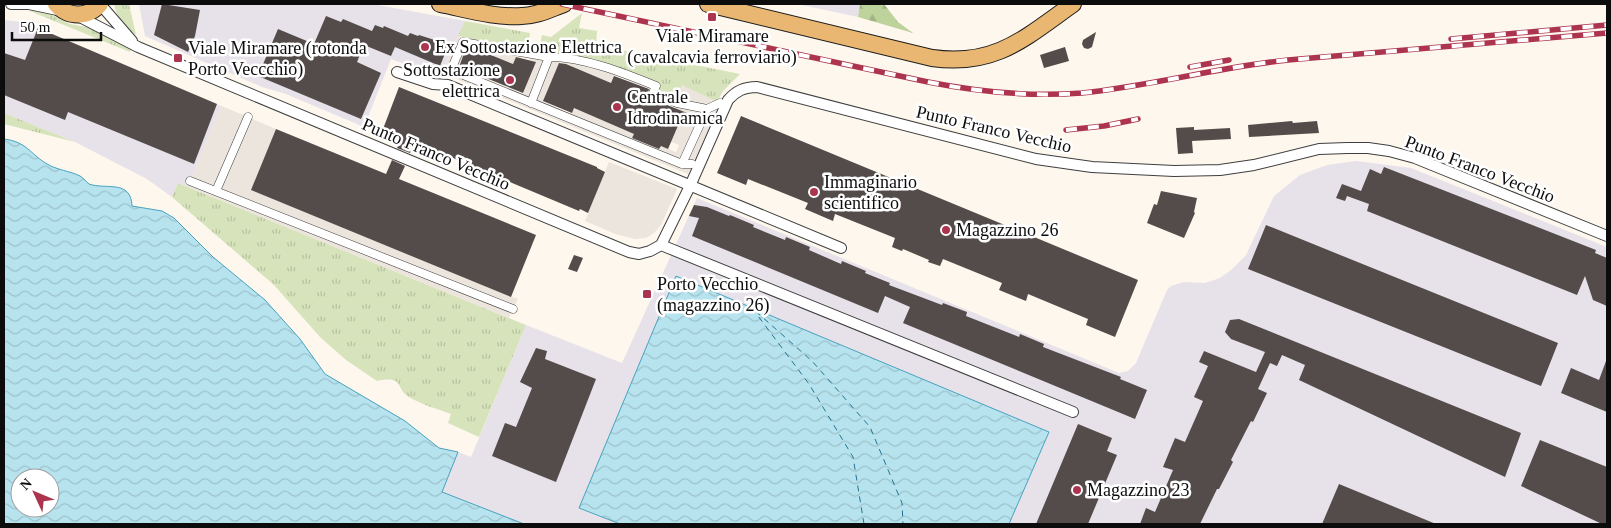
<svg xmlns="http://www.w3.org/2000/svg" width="1611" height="528" font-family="'Times New Roman',serif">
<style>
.industrial{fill:#e7e1ea}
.grass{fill:url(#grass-tufts)}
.forest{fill:url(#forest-firs)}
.plaza{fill:#ece5dd;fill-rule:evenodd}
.water{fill:url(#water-waves);stroke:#47a2bd;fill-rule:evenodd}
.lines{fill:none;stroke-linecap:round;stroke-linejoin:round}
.ferry{stroke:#24738f;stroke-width:1;stroke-dasharray:6 5;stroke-linecap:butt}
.building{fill:#534c4a}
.pedestrian-casing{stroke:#3f3f3f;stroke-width:9}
.minor-casing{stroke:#3f3f3f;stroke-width:12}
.primary-casing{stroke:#1d1d1d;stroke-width:18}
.pedestrian{stroke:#fff;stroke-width:8}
.minor{stroke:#fff;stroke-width:10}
.primary{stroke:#e9b771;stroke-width:16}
.rail-casing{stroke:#ac344f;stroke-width:5.5}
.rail{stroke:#fff;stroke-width:4;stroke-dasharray:11;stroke-linecap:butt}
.poi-dot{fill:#ac344f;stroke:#fff;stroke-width:2}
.labels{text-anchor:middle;stroke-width:5;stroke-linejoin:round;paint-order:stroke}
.poi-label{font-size:18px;fill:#0c0c0c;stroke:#fff;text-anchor:start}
.street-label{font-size:18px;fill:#0c0c0c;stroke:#fff}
</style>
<defs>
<pattern id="grass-tufts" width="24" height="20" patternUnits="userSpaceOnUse" patternTransform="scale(1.25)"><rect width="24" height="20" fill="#d7e3bb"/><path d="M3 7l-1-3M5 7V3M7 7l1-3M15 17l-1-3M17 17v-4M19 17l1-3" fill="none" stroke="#b7c2a0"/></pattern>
<pattern id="forest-firs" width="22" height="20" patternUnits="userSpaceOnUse" patternTransform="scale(1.25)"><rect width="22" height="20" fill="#bed29c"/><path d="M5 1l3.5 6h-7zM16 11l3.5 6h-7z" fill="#a2b385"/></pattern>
<pattern id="water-waves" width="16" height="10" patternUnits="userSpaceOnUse" patternTransform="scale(1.25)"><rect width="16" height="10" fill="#b7e3ef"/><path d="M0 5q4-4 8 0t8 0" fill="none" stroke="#9cc2cc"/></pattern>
</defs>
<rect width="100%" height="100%" fill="#fdf7ed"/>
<path class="industrial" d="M139,4H372L465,21L440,77L391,59L364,127L286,94L262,87L145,36Z
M797,4H860L858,17Z
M4,20L22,22L38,28L217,104L221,107L188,187L178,183L172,197L147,179L75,142L4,113Z
M1356,161L1411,168L1607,247V524H1009L1049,432L676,276L580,509L620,524H524L442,492L458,452L471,457L526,325L622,363L697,198L1119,373L1128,371L1136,363L1167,290L1171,286L1184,282L1205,283L1220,278L1231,270L1246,255L1274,196L1300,175L1327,165Z"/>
<path class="grass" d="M114,4H129L136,35C124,26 117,18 114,4Z
M25,9H41L70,24L96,29L131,49L130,52Z
M582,13L579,28L597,31L596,45L740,74L723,91L717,102L682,86L677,100L656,92L659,85L618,68L539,50L542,35L551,37Z
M465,21L530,33L528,50L458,36Z
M4,113L75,142L4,124Z
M178,183L526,325L479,437L448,423L451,414C438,409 422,405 409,397C395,389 405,375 377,381L346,360L320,337L274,285L172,197Z"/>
<path class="forest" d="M860,4H884L898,22L913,33L858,17Z"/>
<path class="plaza" d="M458,36L528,50H539L618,68L659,85L656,92L676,100L682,85L720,103L688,174L442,73ZM468,46L513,64L518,54L536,62L523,94L459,67ZM560,61L611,83L616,72L625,76L624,79L640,85L642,83L653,88L650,95L677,106L676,109L691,115L688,124L680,121L671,142L679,145L676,152L661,146L659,149L632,138L634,134L574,108L571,114L543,101Z
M217,104L276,129L252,190L518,299L509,318L188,187L221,107Z
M609,162L677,189L661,225L654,233L646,238L635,239L615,234L585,221Z"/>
<path class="water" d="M4,139C27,142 29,153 47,164C57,170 70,171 80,176C84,178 86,182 89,184C106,190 131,179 132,206L162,211L174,218L213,257L265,300L300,339L325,374L405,421L439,448L458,452L442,492L524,524H4ZM20,478H50V508H20Z
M676,276L1049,432L1009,524H620L579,508Z"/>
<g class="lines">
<path class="ferry" d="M864,524L853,457L809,384L752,308L812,361L870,427L902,503L903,524"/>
</g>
<path class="building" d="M162,4L200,10L195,36L188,52L154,35Z
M326,16L341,22L343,19L372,31L375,25L383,28L384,26L408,36L410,33L418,36L419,35L447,44L446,51L440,66L395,47L391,56L364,45L357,62L381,73L361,119L258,76L278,29L314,44Z
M38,28L217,104L194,164L68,112L65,120L4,95V53L25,60Z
M1096,32L1092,47L1088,49L1084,48L1082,44L1083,40Z
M1065,47L1069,61L1044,68L1040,55Z
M466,48L481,51L513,64L516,57L536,62L523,93L459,67Z
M559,63L566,64L611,83L614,76L649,89L648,94L650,98L692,115L688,124L680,121L668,149L661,146L659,149L632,138L634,134L574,108L572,113L543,101Z
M399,87L597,167V168L605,172L588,213L580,209L579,211L415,142L410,153L397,148L402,137L383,129Z
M741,116L1138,280L1115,337L1086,325L1088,319L1028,294L1026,301L999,290L1002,283L943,259L940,266L928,262L929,260L903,249L902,251L892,247L895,238L835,214L833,221L805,209L808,203L748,179L746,185L717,173Z
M1292,121L1293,123L1317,121L1319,133L1249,137L1248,125Z
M1194,127V130L1230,128L1231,139L1192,141L1193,153L1178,154L1176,128Z
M276,129L386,174L392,160L405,166L399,179L536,235L511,297L251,190Z
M1384,167L1596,250L1595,253L1607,258V306L1593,300L1585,276L1577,295L1367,211L1369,204L1347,196L1345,201L1336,198L1342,184L1361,191L1370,169L1381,174Z
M1161,191L1197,198L1194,212L1195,213L1184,238L1147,223L1154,204L1157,205Z
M694,205L707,207L729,216L730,215L754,225L753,227L785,240L786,237L810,247L809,250L841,264L842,261L866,271L865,273L890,283L889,285L942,305L943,303L967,312L966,316L1019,337L1020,334L1044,344L1043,347L1121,377L1120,379L1147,390L1135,419L903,323L910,307L885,296L878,313L692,236L699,218L689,216Z
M1266,225L1558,343L1541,386L1248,269Z
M574,255L583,258L577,272L568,269Z
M1239,319L1521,433L1505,477L1299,380L1305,365L1282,355L1277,366L1270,363L1258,389L1267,393L1253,422L1251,421L1231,460L1233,462L1219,489H1217L1200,524H1140L1146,508L1155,512L1173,470L1163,467L1175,438L1185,442L1203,401L1194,397L1208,366L1199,362L1204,351L1256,372L1265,352L1231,339L1225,332L1230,320Z
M536,348L547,351L545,359L596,379L556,482L492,456L505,423L516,427L532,388L520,382Z
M1606,361L1607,412L1561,393L1571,368L1599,380Z
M1078,424L1112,438L1107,451L1117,455L1088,524H1036Z
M1540,440L1607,467V524H1602L1521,486Z
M1339,484L1436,524H1322Z"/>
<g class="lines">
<g class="pedestrian-casing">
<path id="pedestrian" d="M531,103L549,57
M682,164L707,109L720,103
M692,164H682L451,70L463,42L549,57C584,57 624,73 656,86L653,93L677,103L707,109
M190,181L513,309
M216,191L248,117"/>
</g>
<g class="minor-casing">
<path id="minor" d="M11,4H29L62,11
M100,4L132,41
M78,16L138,47L629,252L639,254L650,251L661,245L690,186L728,100C736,91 744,87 757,87L1036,159L1092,167L1174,171L1220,170L1254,165L1319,149L1347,148H1368L1389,151L1415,158L1607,236
M397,72L433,84L448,85L841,248
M661,245L1073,412"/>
</g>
<g class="primary-casing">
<path id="primary" d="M56,4C68,18 88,18 100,4
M440,4C466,9 495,18 522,16C537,16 550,9 564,4
M708,4L932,58C995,67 1025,38 1073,4"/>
</g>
<use href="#pedestrian" class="pedestrian"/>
<use href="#minor" class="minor"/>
<use href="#primary" class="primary"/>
<g class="rail-casing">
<path id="rail" d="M562,4L928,82C979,92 1030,97 1082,93C1151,86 1219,67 1288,60L1607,33
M1451,39L1607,25
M1190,67L1229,60
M1066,130L1104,126L1138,119"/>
</g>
<use href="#rail" class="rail"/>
</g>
<g class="poi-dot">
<rect x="707" y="12" width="10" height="10" rx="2.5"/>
<circle cx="425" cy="47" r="5"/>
<rect x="173" y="53" width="10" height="10" rx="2.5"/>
<circle cx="510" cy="80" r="5"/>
<circle cx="617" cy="107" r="5"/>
<circle cx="814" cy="192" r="5"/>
<circle cx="946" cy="230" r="5"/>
<rect x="642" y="289" width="10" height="10" rx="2.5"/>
<circle cx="1077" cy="490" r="5"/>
</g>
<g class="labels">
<g class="poi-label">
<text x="712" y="42" text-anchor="middle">Viale Miramare<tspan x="712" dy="21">(cavalcavia ferroviario)</tspan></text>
<text x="435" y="53">Ex Sottostazione Elettrica</text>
<text x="188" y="54">Viale Miramare (rotonda<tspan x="188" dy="21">Porto Veccchio)</tspan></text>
<text x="500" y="76" text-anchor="end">Sottostazione<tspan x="500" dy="21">elettrica</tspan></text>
<text x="627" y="103">Centrale<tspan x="627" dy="21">Idrodinamica</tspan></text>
<text x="824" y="188">Immaginario<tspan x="824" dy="21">scientifico</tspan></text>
<text x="956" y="236">Magazzino 26</text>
<text x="657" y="290">Porto Vecchio<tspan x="657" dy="21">(magazzino 26)</tspan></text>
<text x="1087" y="496">Magazzino 23</text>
</g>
<g class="street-label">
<text transform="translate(994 129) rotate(13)" y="6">Punto Franco Vecchio</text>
<text transform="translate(436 154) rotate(23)" y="6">Punto Franco Vecchio</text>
<text transform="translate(1480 169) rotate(21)" y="6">Punto Franco Vecchio</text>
</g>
</g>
<rect width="1611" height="528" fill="none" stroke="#0c0c0c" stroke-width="10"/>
<g transform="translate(35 493) rotate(314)"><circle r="24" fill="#ffffff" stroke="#9e9e9e"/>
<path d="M0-4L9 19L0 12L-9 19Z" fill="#ac344f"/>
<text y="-8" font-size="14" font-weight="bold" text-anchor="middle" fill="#0c0c0c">N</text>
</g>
<path d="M12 32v8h89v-8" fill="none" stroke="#0c0c0c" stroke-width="2.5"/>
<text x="20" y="32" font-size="15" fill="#0c0c0c" stroke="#ffffff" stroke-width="4" paint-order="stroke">50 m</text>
</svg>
